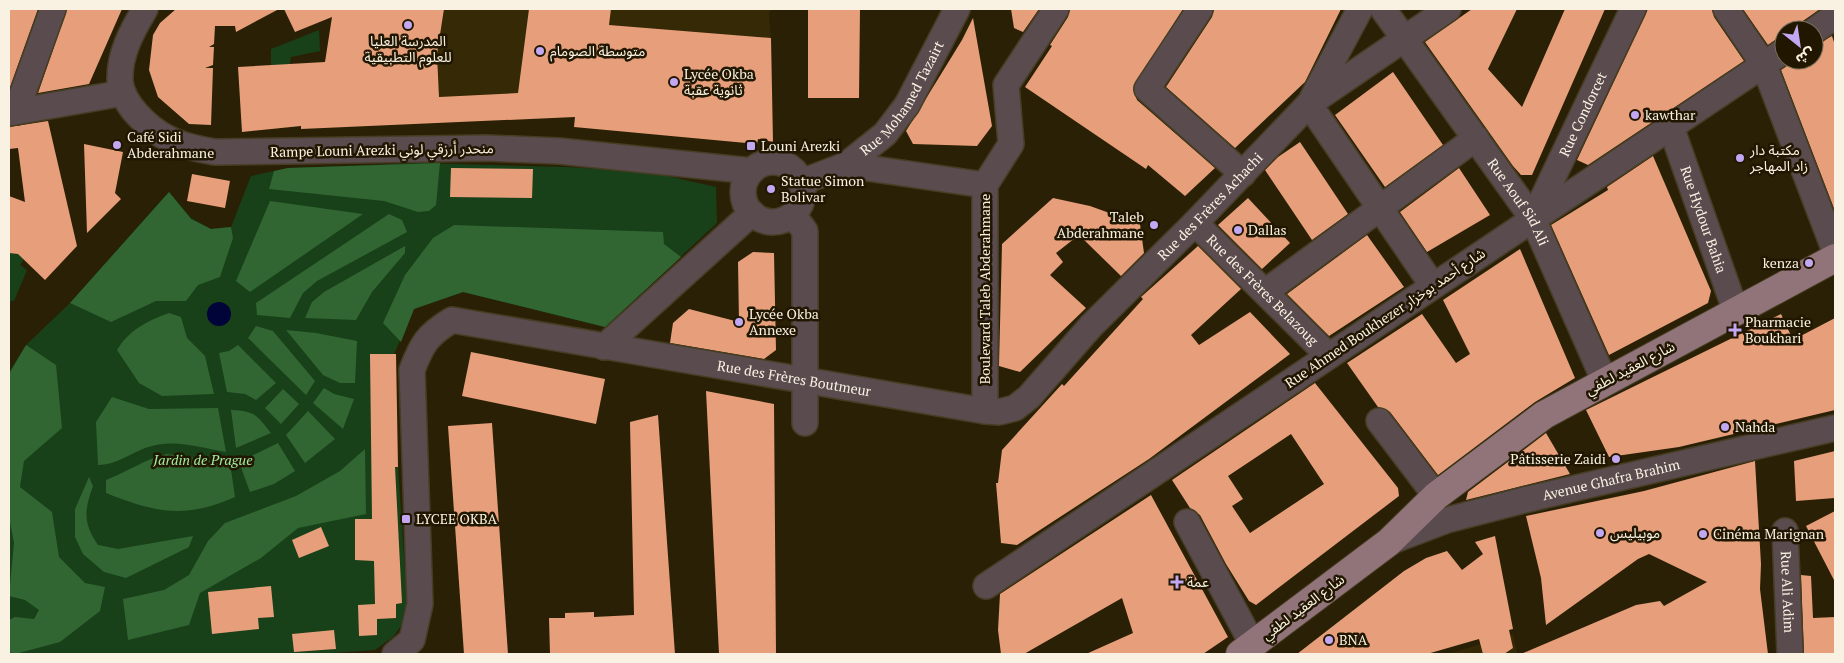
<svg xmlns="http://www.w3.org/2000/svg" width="1844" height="663" font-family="'PT Serif','Noto Sans Arabic',serif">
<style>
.built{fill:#362905}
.green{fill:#184019}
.forest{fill:#316632}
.water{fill:#000438}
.building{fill:#e69f7a;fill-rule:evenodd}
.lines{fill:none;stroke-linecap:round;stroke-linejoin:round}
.minor-casing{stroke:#473d24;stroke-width:28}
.major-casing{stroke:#473d24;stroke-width:30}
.minor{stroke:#594b4e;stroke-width:25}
.major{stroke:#91747a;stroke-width:28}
.poi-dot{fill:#c2a8f2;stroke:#211600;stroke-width:2}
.labels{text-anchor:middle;stroke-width:5;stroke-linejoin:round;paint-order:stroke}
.poi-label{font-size:14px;fill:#f9f2e2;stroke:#211600;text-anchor:start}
.street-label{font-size:14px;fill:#f9f2e2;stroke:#211600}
.park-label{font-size:14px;font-style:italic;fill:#a1eda0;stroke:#211600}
</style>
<rect width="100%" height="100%" fill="#2a2005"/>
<path class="built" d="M444,9H529L518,93L439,97L437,54Z
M611,9H772L769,13L771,38L609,25Z
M1513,634L1517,654H1448Z"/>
<path class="green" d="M319,30L320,51L291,57L289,71L271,72V49Z
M420,163L567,167L650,172L716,187L717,223L605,327L463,292L414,309L391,361L408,616L393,637L375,650L318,654H9V372L26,345L70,303L169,192L191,218L211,229L231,227L251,176L288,168Z
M9,253L26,255L20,265L27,270L14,301H9Z"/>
<path class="forest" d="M440,163L436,205L429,211L418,212L384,201L269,189L274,171L288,168Z
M169,192L191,219L211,229L231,227L233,238L220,277L198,285L186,301H156L111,322L70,303Z
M270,201L363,214L250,292L236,281Z
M389,214L402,220L407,232L317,281L303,293L290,318L257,315L256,303Z
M454,225L663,232L664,244L681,257L605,327L463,292L414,309L401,342L383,323L405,275L433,238Z
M405,246V253L372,292L356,320L305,318L312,302L324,292Z
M169,313L181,317L187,338L205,356L214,394L162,396L139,383L117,350C129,330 147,321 169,313Z
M256,326L273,331L315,381L306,395L248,338Z
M286,330L316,333L357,341L355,383H340L323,375Z
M26,345L56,365L62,428L24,461L20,487L52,512L59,557L85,583L105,587L100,611L60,642L15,654L9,652V620L15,617L34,619L39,610L25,600L9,596L14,543L9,517V374Z
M238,345L276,383L256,400L245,394L227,392L219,353L229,351Z
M324,388L334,394L354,399L343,429L313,403Z
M283,389L299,404L281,424L265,408Z
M112,397L149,409L218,408L226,452C203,448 179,440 156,445C135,449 119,465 98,465L96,422Z
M231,410C255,411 257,415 271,433L236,448Z
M308,411L335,439L305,463L286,435Z
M278,443L295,471L274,484L250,492L239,462Z
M365,449L366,514L298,528L261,558L200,593L189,625L128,640L123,599L164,590L189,575L208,541L225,523L296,496L340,471Z
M167,454L230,463L235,497C185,519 156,513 106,493V480C127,472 145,459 167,454Z
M89,477L93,486C84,511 83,523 98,545L118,549L193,536L189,547L126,578L104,572L83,554L75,537V509Z"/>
<path class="water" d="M207 314a12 12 0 1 1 24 0a12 12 0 1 1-24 0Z"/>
<path class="building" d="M9,9H38L9,90Z
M67,9H122L89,84L38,93Z
M176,9H279L236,32L235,26H215L214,44L209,47H214L213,65L205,68H213L211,125L189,124L158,97L149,70L153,35L160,23Z
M284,9H444L437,54L439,97L518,93L529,9H611L609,25L771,38L773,142L758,139L757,144L574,127L575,117L301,129V126L242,132L238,67L325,62L332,17L295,32Z
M808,9H860L859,98H808Z
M1011,9H1039L1023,32L1014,28Z
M1070,9H1183L1133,88L1137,100L1215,168L1185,196L1148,165L1146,169L1025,87L1052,46L1050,45L1068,17Z
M1214,9H1341L1305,82L1235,148L1166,87L1212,17Z
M1472,9H1517L1488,69L1522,107L1565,9H1605L1532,175H1521L1513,166L1425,42Z
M1648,9H1712L1714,17L1744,61L1588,165L1577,160Z
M1743,9H1820L1790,30H1784V34L1768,45Z
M973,18L992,126L977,146L913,144L906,131L962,40Z
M1832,36L1835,45V211L1781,70L1795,60H1814V45Z
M1393,72L1443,145L1385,187L1335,115Z
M48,121L77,246L45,280L18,254L9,253V196L25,202L18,148L9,149V127Z
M1300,142L1348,214L1312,240L1265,170L1278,157Z
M84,144L123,152L115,193L121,199L87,233Z
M1653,156L1711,291L1708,303L1609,355L1551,225L1608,190L1607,187Z
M451,168L533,169L532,198L450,197Z
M1459,168L1490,215L1427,252L1400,212Z
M192,174L230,181L225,208L187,201Z
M1053,198L1090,206L1140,224L1144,253L1121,276L1079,235L1056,253L1063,262L1050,275L1086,308L1020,372L999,366L1002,244Z
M1248,198L1290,243L1262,269L1218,225Z
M1367,235L1404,287L1329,336L1287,294Z
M1198,246L1241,289L1191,335L1199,345L1250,312L1290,354L1149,459L1017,545L1001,543L996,483H998L1002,450L1062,384L1064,386L1143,299L1141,297Z
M1520,249L1575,378L1535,402L1438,475L1390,412L1378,407L1347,363L1422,314L1456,363L1470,354L1443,300Z
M753,252L774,253L776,350L764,359L670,343L673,323L689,309L739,322L738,262Z
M1781,314L1793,340L1835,318V410L1679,447L1609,457L1586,410Z
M471,352L605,379L596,424L462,396Z
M370,354H396L398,467H395L402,603L396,604V618L377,619V635L359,636L358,605L375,604L374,561L355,560V519H372Z
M1315,383L1398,488L1399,496L1256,605L1249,601L1226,564L1200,515L1190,508L1172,480ZM1291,434L1324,484L1250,533L1232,506L1243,499L1228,476Z
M706,391L774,404L776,654H719Z
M658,415L675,654H550L549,618H565V613L594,612V617L634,615L630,422Z
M492,423L508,654H464L448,426Z
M1546,433L1570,474L1466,500L1468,492Z
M1835,451V498L1796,501L1794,461Z
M1755,461L1761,564L1760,589L1768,654H1521L1636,605L1660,601L1664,606L1707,582L1649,554L1638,559L1546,625L1541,578L1526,516L1644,491Z
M1151,495L1228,637L1203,654H1086L1133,633L1122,598L1024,654H1001L998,630L1000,594Z
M1835,511V582L1806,526Z
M321,527L329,546L299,558L292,540Z
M1495,536L1513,629L1509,630L1513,648L1504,654H1483L1479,639L1427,654H1297L1404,571L1426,558L1447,551L1462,570L1483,554L1475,542Z
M1801,575L1811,576L1813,618L1835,617V654H1804Z
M271,586L274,617L258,618L259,629L212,634L208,592Z
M334,630L336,649L294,652L292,634Z"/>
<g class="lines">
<g class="minor-casing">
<g id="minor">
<path d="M145,9C132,31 119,54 120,81C122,104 148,128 167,138C182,146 199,149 215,152L487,148L559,151L752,171"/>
<path d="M1200,9L1147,89L1243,174"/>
<path id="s1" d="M1383,9L1533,219L1605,382"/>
<path d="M1726,9L1764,65L1835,251"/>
<path d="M1814,31L1835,16"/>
<path d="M1312,99L1360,9"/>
<path d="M1309,104L1433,286"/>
<path d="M16,112L53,9"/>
<path d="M9,113L123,93"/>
<path id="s2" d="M1671,127L1736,312"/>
<circle cx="773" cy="192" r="30"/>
<path d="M846,165L985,185"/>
<path id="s3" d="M802,182L846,165L885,134L907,105L957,9"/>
<path d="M793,215L805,231V423"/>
<path id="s4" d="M1533,219L1633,9"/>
<path id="s5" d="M1195,223L1329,356"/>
<path d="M1265,292L1476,138"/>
<path d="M604,347L752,213"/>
<path d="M985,411V185L1011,144L1006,85L1056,9"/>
<path d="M1379,421L1436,496"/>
<path d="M1187,522L1253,645"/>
<path id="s6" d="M1785,531L1790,654"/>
<path id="s7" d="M1389,542L1447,520L1524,500L1835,428"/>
<path d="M986,586L1784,51"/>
<path id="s8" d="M395,654L412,640L420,604L412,370C422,344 427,335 452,320L985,411L999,412L1015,408L1029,397L1091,326L1195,223L1309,104L1448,9"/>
</g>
</g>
<g class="major-casing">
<path id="major" d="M1240,654L1389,542L1436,496L1544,415L1835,258"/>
</g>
<use href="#minor" class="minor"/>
<use href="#major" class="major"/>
</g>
<g class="poi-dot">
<circle cx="408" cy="25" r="5"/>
<circle cx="540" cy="51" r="5"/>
<circle cx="674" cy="82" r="5"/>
<circle cx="1635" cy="115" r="5"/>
<circle cx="117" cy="145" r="5"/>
<rect x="746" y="141" width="10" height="10" rx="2.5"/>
<circle cx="1740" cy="158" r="5"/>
<circle cx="771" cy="189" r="5"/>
<circle cx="1154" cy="225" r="5"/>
<circle cx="1238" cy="230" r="5"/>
<circle cx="1809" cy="263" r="5"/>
<circle cx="739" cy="322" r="5"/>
<path d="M1732.5 322.5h5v5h5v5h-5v5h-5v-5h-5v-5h5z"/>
<circle cx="1725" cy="427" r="5"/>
<circle cx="1616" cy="459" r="5"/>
<rect x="401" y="514" width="10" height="10" rx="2.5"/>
<circle cx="1600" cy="533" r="5"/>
<circle cx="1703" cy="534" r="5"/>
<path d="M1174.5 574.5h5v5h5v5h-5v5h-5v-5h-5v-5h5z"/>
<circle cx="1329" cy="640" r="5"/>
</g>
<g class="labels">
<g class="poi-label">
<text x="408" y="46" text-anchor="middle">المدرسة العليا<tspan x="408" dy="16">للعلوم التطبيقية</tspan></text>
<text x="550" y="56">متوسطة الصومام</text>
<text x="684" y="79">Lycée Okba<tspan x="684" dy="16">ثانوية عقبة</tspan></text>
<text x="1645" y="120">kawthar</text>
<text x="127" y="142">Café Sidi<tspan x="127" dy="16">Abderahmane</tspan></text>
<text x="761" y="151">Louni Arezki</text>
<text x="1750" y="155">مكتبة دار<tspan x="1750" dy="16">زاد المهاجر</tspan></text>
<text x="781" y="186">Statue Simon<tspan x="781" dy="16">Bolivar</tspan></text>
<text x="1144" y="222" text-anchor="end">Taleb<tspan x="1144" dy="16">Abderahmane</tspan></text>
<text x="1248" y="235">Dallas</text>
<text x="1799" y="268" text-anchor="end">kenza</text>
<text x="749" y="319">Lycée Okba<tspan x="749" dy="16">Annexe</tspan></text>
<text x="1745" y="327">Pharmacie<tspan x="1745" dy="16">Boukhari</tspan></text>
<text x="1735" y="432">Nahda</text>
<text x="1606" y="464" text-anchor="end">Pâtisserie Zaidi</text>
<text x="416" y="524">LYCEE OKBA</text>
<text x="1610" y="538">موبيليس</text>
<text x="1713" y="539">Cinéma Marignan</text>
<text x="1187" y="587">عمة</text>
<text x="1339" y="645">BNA</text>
</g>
<g class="street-label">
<text dy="5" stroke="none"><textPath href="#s3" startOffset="136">Rue Mohamed Tazairt</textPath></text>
<text dy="5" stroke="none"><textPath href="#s4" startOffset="116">Rue Condorcet</textPath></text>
<text transform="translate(382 150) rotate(-1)" y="5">Rampe Louni Arezki منحدر أرزقي لوني</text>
<text dy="5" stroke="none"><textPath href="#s1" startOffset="236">Rue Aouf Sid Ali</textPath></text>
<text dy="5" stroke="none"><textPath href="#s8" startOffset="1211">Rue des Frères Achachi</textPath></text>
<text dy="5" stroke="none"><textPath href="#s2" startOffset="98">Rue Hydour Bahia</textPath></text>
<text transform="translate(985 289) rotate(-90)" y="5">Boulevard Taleb Abderahmane</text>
<text dy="5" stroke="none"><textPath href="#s5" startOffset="95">Rue des Frères Belazoug</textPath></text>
<text transform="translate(1385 318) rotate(-34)" y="5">Rue Ahmed Boukhezer شارع أحمد بوخزار</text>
<text transform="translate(1630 368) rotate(-28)" y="5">شارع العقيد لطفي</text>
<text dy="5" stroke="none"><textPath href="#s8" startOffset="706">Rue des Frères Boutmeur</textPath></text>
<text dy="5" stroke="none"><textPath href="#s7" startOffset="231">Avenue Ghafra Brahim</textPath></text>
<text dy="5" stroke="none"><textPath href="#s6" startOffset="61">Rue Ali Adim</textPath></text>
<text transform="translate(1303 607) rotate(-37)" y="5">شارع العقيد لطفي</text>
</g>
<g class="park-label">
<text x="203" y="465">Jardin de Prague</text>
</g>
</g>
<rect width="1844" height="663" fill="none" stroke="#f9f2e2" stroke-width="20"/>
<g transform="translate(1799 45) rotate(150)"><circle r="24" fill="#211600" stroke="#776e5a"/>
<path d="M0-4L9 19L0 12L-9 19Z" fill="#c2a8f2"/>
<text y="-8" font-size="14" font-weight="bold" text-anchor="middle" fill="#f9f2e2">ش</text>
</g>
</svg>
